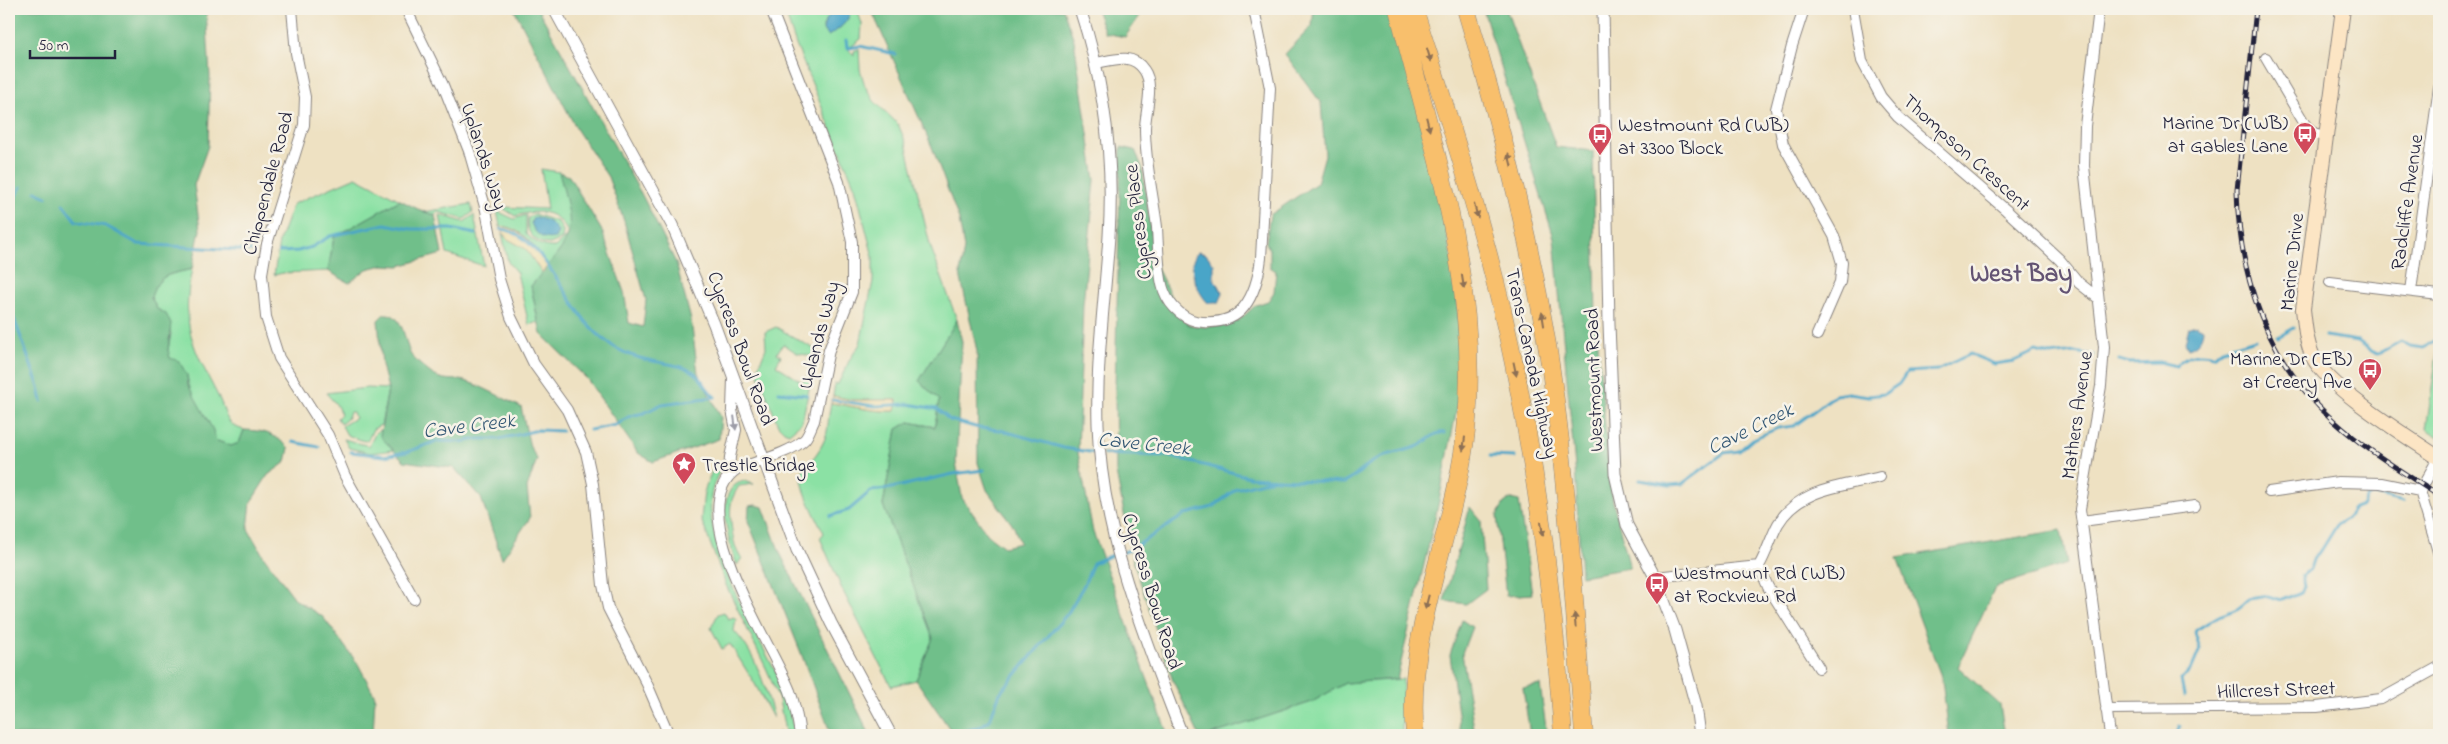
<svg xmlns="http://www.w3.org/2000/svg" width="2448" height="744" font-family="'Indie Flower',sans-serif">
<style>
.green{fill:#8be1a4;stroke:#568270}
.forest{fill:#70bf8a;stroke:#497062}
.sand{fill:#eeda9e;stroke:#887e6c}
.water{fill:#4aa5c8;stroke:#366482}
.lines{fill:none;stroke-linecap:round;stroke-linejoin:round}
.stream{stroke:#4aa5c8;stroke-width:3}
.minor-casing{stroke:#88827e;stroke-width:12}
.tertiary-casing{stroke:#88827e;stroke-width:13}
.secondary-casing{stroke:#88827e;stroke-width:16}
.motorway-casing{stroke:#88827e;stroke-width:19}
.minor{stroke:#fff;stroke-width:10}
.tertiary{stroke:#fff;stroke-width:11}
.secondary{stroke:#fce5c4;stroke-width:14}
.motorway{stroke:#f8bf6c;stroke-width:18}
.rail-casing{stroke:#22223b;stroke-width:5}
.rail{stroke:#f7f3e8;stroke-width:3;stroke-dasharray:9;stroke-linecap:butt}
.oneway{fill:#8d7054}
.oneway2{fill:#9c9ca7}
.labels{text-anchor:middle;stroke-width:5;stroke-linejoin:round;paint-order:stroke}
.poi-label{font-size:20px;fill:#22223b;stroke:#f7f3e8;text-anchor:start}
.street-label{font-size:20px;fill:#22223b;stroke:#f7f3e8}
.water-label{font-size:21px;font-style:italic;fill:#325673;stroke:#f7f3e8}
.district-label{font-size:25px;font-weight:bold;fill:#635373;stroke:#f7f3e8}
</style>
<rect width="100%" height="100%" fill="#f7f3e8"/>
<filter id="ink" filterUnits="userSpaceOnUse"><feTurbulence type="fractalNoise" baseFrequency=".02" numOctaves="2"/><feDisplacementMap in="SourceGraphic" scale="10" xChannelSelector="R" yChannelSelector="G"/><feConvolveMatrix kernelMatrix="1 2 1 2 8 2 1 2 1" color-interpolation-filters="sRGB"/></filter>
<filter id="wash" filterUnits="userSpaceOnUse"><feTurbulence type="fractalNoise" baseFrequency=".0096" numOctaves="4" result="noise"/><feDisplacementMap in="SourceGraphic" scale="20" xChannelSelector="R" yChannelSelector="G"/><feGaussianBlur stdDeviation="1.12" result="paint"/><feColorMatrix in="noise" values="0 0 0 0 0 0 0 0 0 0 0 0 0 0 0 0 0 1.4 0 .05"/><feComposite in="paint" operator="in"/></filter>
<g filter="url(#wash)">
<rect width="100%" height="100%" fill="#eee1c2"/>
<path class="green" d="M784,9H837L823,25V30L828,36L839,29L848,19L847,10L839,9H857L862,24L861,39L848,49L854,55V51L859,49L860,69L865,86L874,101L898,124L906,143L930,245L957,320L919,381L939,400L935,427L909,422L897,429L883,505L933,638L916,680L891,686L842,589L820,538L824,533C817,519 801,490 802,475C803,465 812,461 817,453C831,433 826,426 831,403C854,406 872,412 895,411L897,400H852L833,396L835,384H838L850,359L860,344L873,281V257L855,187L796,45Z
M541,169L559,172L570,213L569,235C558,209 540,209 515,216L501,207L547,209Z
M356,177L400,200L334,237L328,271L283,273L274,275L279,242L293,204Z
M471,204L473,212L464,219L438,212L435,215L424,212Z
M497,211L514,219L526,215V234C535,242 543,248 555,247L566,237V243L548,265C534,248 524,228 500,226Z
M534,214L558,222L563,231L562,239L550,244C536,244 525,233 528,218Z
M440,215L464,222L474,215L484,266L447,254Z
M502,233L506,238L526,249L542,273L531,286L538,322L529,325L517,273L508,262Z
M192,269C180,326 193,347 218,396C227,413 223,424 244,430L239,443L231,446L215,440C210,417 189,399 187,375L170,358L168,350L171,334L166,314L157,309L151,297C159,273 169,275 192,269Z
M776,327L816,350L815,357L797,353L783,344L777,353L781,356L776,365L802,382L813,370L802,422L789,433L784,431L778,425L757,370L766,348L765,332Z
M2439,340V437L2426,429Z
M367,388L388,389L381,425L373,429L368,440L364,441L347,435L342,426L355,418L353,412H350L347,419L341,424L337,418L341,414L336,404L326,393Z
M381,430L380,436L394,450L371,453L349,448L344,439L369,446L376,432Z
M715,463L722,465C718,475 712,486 711,497C706,553 754,627 778,677L786,697L795,735H779L778,732L782,734L785,731L779,700L767,670L726,585L701,519L704,492Z
M744,481L754,484L739,486C735,492 732,498 731,504C729,516 733,552 742,558L737,565C729,545 712,488 744,481Z
M724,612L728,619L734,617L736,619L734,631C756,654 764,684 773,714V718L755,684L730,644L722,649L711,628L718,614Z
M1403,679L1402,735H1210L1312,702L1345,683Z"/>
<path class="forest" d="M9,9H206L210,77L208,146L194,185L200,230L192,269C169,275 159,273 151,297L157,309L166,314L171,323L168,350L170,358L179,361L187,375L188,385L213,430L215,440L231,446L239,443L244,430C266,431 273,433 289,448L286,462L268,475L251,502L248,529L264,557L296,600L323,617L358,664L375,696L373,735H9Z
M514,9H538L643,197L676,263L691,320L698,373L721,417L719,439L653,462L638,453L587,379L541,334L531,286C574,234 577,239 559,172L569,176L602,231L624,292L629,323L643,327L646,300L624,221L608,177L577,130Z
M871,9H1063L1074,40L1095,180L1083,305L1078,453L1093,532L1168,735H954L916,680L933,638L883,505L897,429L909,422L935,427L939,400L919,381L957,320L962,342L956,462L962,498L988,535L1004,547L1020,543L1014,527L987,490L978,463L977,351L960,274L964,248L959,220L932,147Z
M1096,9H1153L1142,13L1125,37L1105,33Z
M1314,9H1393L1433,160L1457,287L1461,387L1439,501L1397,679L1345,683L1312,702L1210,735H1199L1173,681L1133,560L1116,472L1115,388L1121,147L1135,150L1142,167L1156,266L1182,319L1189,325L1204,327L1228,325L1238,321L1256,305L1268,301L1274,292L1276,271L1270,267V250L1266,243L1270,215L1317,183L1325,155L1321,103L1285,54L1312,26Z
M1483,9H1506L1556,147L1593,151L1596,321L1611,494L1630,568L1581,576L1575,467L1554,238Z
M400,200L424,212L435,215L442,254L399,266L383,265L367,269L349,283L328,271L334,237Z
M384,314C404,312 404,342 411,355C415,360 423,367 428,371C443,384 454,377 468,382C486,388 504,399 521,407L530,447L537,459L527,488L530,518L502,559L481,498L454,468L404,461L380,436L388,389L382,365L378,320Z
M1510,499L1519,501L1532,594L1506,596L1497,516L1504,503Z
M756,505L763,507L780,553L870,735H833L829,729L801,653L748,521L749,506Z
M1470,507L1481,521L1486,589L1466,604L1444,601Z
M2061,530L2067,564L1995,587L1958,667L2000,705L2005,735H1949L1942,679L1897,558Z
M1462,620L1472,627L1462,653L1475,735H1461L1450,655Z
M1540,685L1547,735H1530L1523,688Z"/>
<path class="sand" d="M500,226C524,228 534,248 548,265L542,273L526,249L506,238Z
M833,396L852,400H897L895,411C872,412 854,406 831,403Z"/>
<path class="water" d="M837,9L847,10L850,12C848,24 837,30 828,36L823,30C824,20 830,14 837,9Z
M536,217C546,220 553,222 558,232L555,238C543,241 535,234 531,223L533,218Z
M1198,252L1206,254L1214,264V279L1223,293L1219,303H1208C1197,292 1185,264 1198,252Z
M2196,325L2203,329C2203,338 2197,346 2188,348L2185,342L2189,327Z"/>
<g class="lines">
<path class="stream" d="M846,40L847,47L850,48L860,46L895,54
M36,192L47,197
M63,204L76,221L106,226L138,244L253,251
M9,208L21,187
M501,229C538,232 566,300 589,325C603,341 620,353 640,358C656,363 677,363 692,371C703,378 706,390 715,397L662,404L644,413L630,416L616,425L590,430
M279,252L298,251L312,247L330,236L385,224L411,229H451L476,234
M9,305L39,387L42,401
M2325,336L2358,341L2373,352L2379,353L2401,341L2410,346L2424,348L2439,337
M2278,337L2294,328
M2119,360L2129,363L2159,362L2176,366C2187,353 2199,352 2214,356L2222,349L2255,339
M779,392L807,395
M833,400L875,406L908,404L937,409L950,420L979,428L1000,430L1064,448L1096,453
M2437,412L2439,411
M293,442L319,447
M351,452L384,456L407,452L437,441L460,442L479,439H500L538,430L562,431
M1103,454L1168,456L1250,477L1344,483C1356,478 1361,469 1372,462C1385,453 1402,452 1416,447C1426,444 1433,431 1444,433
M1490,456L1515,457
M1640,480L1669,485L1682,484L1724,453L1739,451L1753,439L1778,428L1794,426L1835,395L1849,393L1869,396L1884,394L1899,384L1907,372L1937,370L1970,354L1995,364L2014,361L2036,351L2050,355L2074,352L2093,355
M830,516L849,510L871,491L887,489L953,474L984,470
M1121,553L1130,550L1186,514L1213,507L1236,489L1270,480
M2184,696L2181,680L2192,668L2200,649L2195,633L2196,630C2204,626 2212,619 2221,615C2235,610 2238,610 2249,599L2268,596L2282,600L2301,592L2304,587L2302,576L2310,569L2314,557L2321,551L2337,525L2347,518L2352,510L2362,506L2367,497L2375,495L2403,502
M953,735L982,726L990,719L1000,693L1068,613L1084,585L1093,563L1115,554
M2176,735L2180,726"/>
</g>
</g>
<g filter="url(#ink)">
<g class="lines">
<g class="minor-casing">
<path id="minor" d="M292,9L296,53L305,97L304,125L267,244L262,274L266,317L279,358L328,435L345,476L414,599
M406,9L443,85L469,151L486,210L499,279L511,317L534,364L567,410L586,452L593,484L603,585L608,608L647,684L669,735
M771,9L839,182L852,242V292L829,350L814,421C811,427 809,434 805,439C793,452 755,462 737,469C679,508 772,644 790,691C795,705 798,720 800,735
M1804,9L1792,46L1776,109L1783,144L1834,236L1842,263L1840,282L1817,335
M1853,9L1862,61L1881,97L1898,117L2006,210L2060,260L2079,283L2098,298
M2099,9L2085,126L2084,166L2104,347L2101,386L2080,509L2110,735
M2266,58L2306,126L2314,133L2327,137
M1096,63C1113,60 1132,52 1144,70C1155,85 1145,112 1145,129C1145,162 1153,195 1157,227C1158,243 1158,277 1164,291C1170,307 1186,322 1203,322C1219,323 1234,320 1244,307C1255,293 1259,275 1261,258L1270,88L1254,9
M2330,282L2439,295
M2411,291L2439,87
M2439,457L2420,491L2439,555
M729,474L730,457L736,430L732,410L733,378
M2269,492L2338,482L2381,483L2420,491
M2082,521L2195,506
M1655,577L1759,566
M1819,668L1768,587L1759,566C1767,552 1771,537 1778,524C1799,488 1844,486 1880,477
M2106,709L2317,707L2381,699L2439,667"/>
</g>
<g class="tertiary-casing">
<path id="tertiary" d="M554,9L672,225L714,324L797,550L831,623L891,735
M1080,9C1104,82 1114,159 1109,236C1105,298 1096,361 1098,424C1101,533 1144,635 1182,735
M1603,9L1609,324L1615,474L1627,525L1655,577L1675,630L1696,706L1700,735"/>
</g>
<g class="secondary-casing">
<path id="secondary" d="M2343,9L2303,309C2305,326 2306,342 2313,357C2329,389 2408,437 2439,458"/>
</g>
<g class="motorway-casing">
<path id="motorway" d="M1398,9C1433,147 1481,287 1466,431C1455,534 1405,630 1415,735
M1414,9C1442,98 1471,186 1494,277C1532,427 1552,580 1563,735
M1466,9C1500,122 1529,234 1548,351C1568,478 1574,607 1584,735"/>
</g>
<use href="#minor" class="minor"/>
<use href="#tertiary" class="tertiary"/>
<use href="#secondary" class="secondary"/>
<use href="#motorway" class="motorway"/>
<g class="rail-casing">
<path id="rail" d="M2256,9L2237,190C2239,277 2267,362 2334,421C2366,450 2403,472 2439,496"/>
</g>
<use href="#rail" class="rail"/>
</g>
<defs><path id="oneway-solid" d="M-6-.8H1V-3.2L6.5 0L1 3.2V.8H-6Z" transform="scale(1.25)"/></defs>
<g class="oneway">
<use href="#oneway-solid" transform="translate(1429 55) rotate(73)"/>
<use href="#oneway-solid" transform="translate(1428 124) rotate(76)"/>
<use href="#oneway-solid" transform="translate(1510 160) rotate(-104)"/>
<use href="#oneway-solid" transform="translate(1476 211) rotate(74)"/>
<use href="#oneway-solid" transform="translate(1463 282) rotate(81)"/>
<use href="#oneway-solid" transform="translate(1543 319) rotate(-99)"/>
<use href="#oneway-solid" transform="translate(1515 369) rotate(78)"/>
<use href="#oneway-solid" transform="translate(1464 444) rotate(98)"/>
<use href="#oneway-solid" transform="translate(1542 529) rotate(82)"/>
<use href="#oneway-solid" transform="translate(1427 602) rotate(104)"/>
<use href="#oneway-solid" transform="translate(1575 620) rotate(-95)"/>
</g>
<use class="oneway2" href="#oneway-solid" transform="translate(735 423) rotate(83)"/>
</g>
<defs>
<g id="bus-pin" transform="scale(1.25)"><path d="M0 17L-7.5 6A9.5 9.5 0 1 1 7.5 6Z" fill="#d1495b" stroke="#f7f3e8"/><path d="M-5-6H5V4H4V6H2V4H-2V6H-4V4H-5ZM-3.5-4V0h7V-4ZM-3.5 1.2v1.5H-2V1.2ZM2 1.2v1.5H3.5V1.2Z" fill="#fff"/></g>
<g id="sight-pin" transform="scale(1.25)"><path d="M0 17L-7.5 6A9.5 9.5 0 1 1 7.5 6Z" fill="#d1495b" stroke="#f7f3e8"/><path d="M0-6L1.8-2.2L6-1.7L2.9 1.2L3.7 5.4L0 3.3L-3.7 5.4L-2.9 1.2L-6-1.7L-1.8-2.2Z" fill="#fff"/></g>
</defs>
<g fill-rule="evenodd">
<use href="#bus-pin" x="2305" y="134"/>
<use href="#bus-pin" x="1600" y="135"/>
<use href="#bus-pin" x="2370" y="370"/>
<use href="#sight-pin" x="684" y="464"/>
<use href="#bus-pin" x="1657" y="584"/>
</g>
<g class="labels">
<g class="poi-label">
<text x="2288" y="129" text-anchor="end">Marine Dr (WB)<tspan x="2288" dy="23">at Gables Lane</tspan></text>
<text x="1618" y="131">Westmount Rd (WB)<tspan x="1618" dy="23">at 3300 Block</tspan></text>
<text x="2352" y="365" text-anchor="end">Marine Dr (EB)<tspan x="2352" dy="23">at Creery Ave</tspan></text>
<text x="702" y="471">Trestle Bridge</text>
<text x="1674" y="579">Westmount Rd (WB)<tspan x="1674" dy="23">at Rockview Rd</tspan></text>
</g>
<g class="street-label">
<text transform="translate(1967 152) rotate(42)" y="7">Thompson Crescent</text>
<text transform="translate(485 156) rotate(72)" y="7">Uplands Way</text>
<text transform="translate(267 183) rotate(-75)" y="7">Chippendale Road</text>
<text transform="translate(2406 202) rotate(-82)" y="7">Radcliffe Avenue</text>
<text transform="translate(1137 222) rotate(-97)" y="7">Cypress Place</text>
<text transform="translate(2291 262) rotate(-84)" y="7">Marine Drive</text>
<text transform="translate(818 335) rotate(-75)" y="7">Uplands Way</text>
<text transform="translate(742 348) rotate(70)" y="7">Cypress Bowl Road</text>
<text transform="translate(1533 363) rotate(78)" y="7">Trans-Canada Highway</text>
<text transform="translate(1593 380) rotate(-92)" y="7">Westmount Road</text>
<text transform="translate(2076 415) rotate(-82)" y="7">Mathers Avenue</text>
<text transform="translate(1153 591) rotate(73)" y="7">Cypress Bowl Road</text>
<text transform="translate(2276 689) rotate(-2)" y="7">Hillcrest Street</text>
</g>
<g class="water-label">
<text transform="translate(469 425) rotate(-7)" y="7">Cave Creek</text>
<text transform="translate(1750 428) rotate(-26)" y="7">Cave Creek</text>
<text transform="translate(1144 443) rotate(6)" y="7">Cave Creek</text>
</g>
<g class="district-label">
<text x="2021" y="281">West Bay</text>
</g>
</g>
<rect width="2448" height="744" fill="none" stroke="#f7f3e8" stroke-width="30"/>
<path d="M30 50v8h85v-8" fill="none" stroke="#22223b" stroke-width="2.5"/>
<text x="38" y="50" font-size="15" fill="#22223b" stroke="#f7f3e8" stroke-width="4" paint-order="stroke">50 m</text>
</svg>
